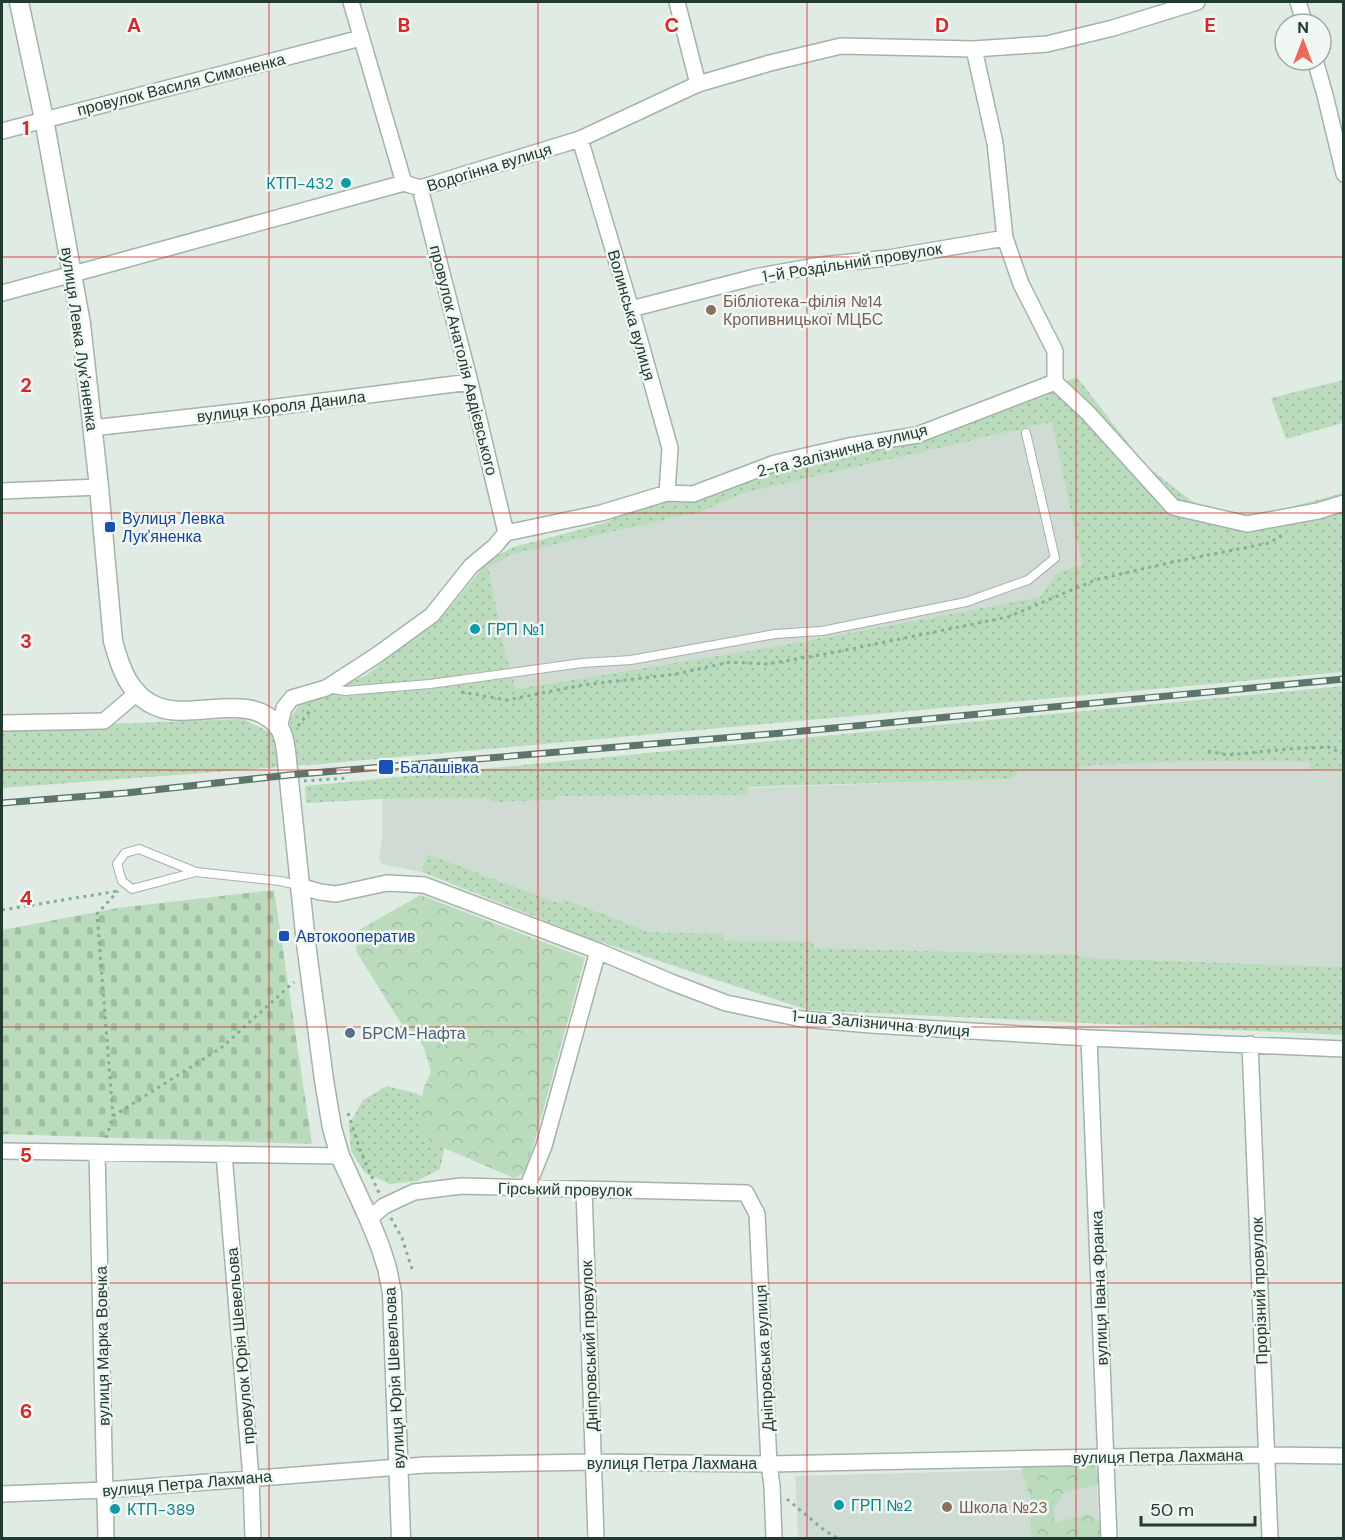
<svg xmlns="http://www.w3.org/2000/svg" width="1345" height="1540" font-family="'DM Sans',sans-serif">
<style>
.built{fill:#cfdbd3}
.grass{fill:url(#grass-dots);fill-rule:evenodd}
.forest{fill:url(#forest-crowns)}
.cemetery{fill:url(#cemetery-stones)}
.lines{fill:none;stroke-linecap:round;stroke-linejoin:round}
.service-casing{stroke:#a3b3aa;stroke-width:10}
.minor-casing{stroke:#a3b3aa;stroke-width:18}
.tertiary-casing{stroke:#a3b3aa;stroke-width:21}
.path{stroke:#81ae99;stroke-width:3;stroke-dasharray:3 4.5;stroke-linecap:butt}
.service{stroke:#fff;stroke-width:8}
.minor{stroke:#fff;stroke-width:15}
.tertiary{stroke:#fff;stroke-width:18}
.rail-casing{stroke:#5c766b;stroke-width:7}
.rail{stroke:#f1f7f3;stroke-width:4.5;stroke-dasharray:14;stroke-linecap:butt}
.grid{fill:none;stroke:#d62828;stroke-width:1.5;stroke-opacity:0.55}
.culture-dot{fill:#0f9aa8;stroke:#f1f7f3;stroke-width:2}
.education-dot{fill:#8d6e63;stroke:#f1f7f3;stroke-width:2}
.transit-dot{fill:#1a4fb4;stroke:#f1f7f3;stroke-width:2}
.service-dot{fill:#5c6f8a;stroke:#f1f7f3;stroke-width:2}
.labels{text-anchor:middle;stroke-width:5;stroke-linejoin:round;paint-order:stroke}
.street-label{font-size:16px;fill:#213b30;stroke:#f1f7f3}
.culture-label{font-size:16px;fill:#0d838f;stroke:#f1f7f3;text-anchor:start}
.education-label{font-size:16px;fill:#785e54;stroke:#f1f7f3;text-anchor:start}
.transit-label{font-size:16px;fill:#164399;stroke:#f1f7f3;text-anchor:start}
.service-label{font-size:16px;fill:#4e5e75;stroke:#f1f7f3;text-anchor:start}
.grid-label{font-size:20px;text-anchor:middle;font-weight:bold;fill:#d62828;stroke:#f1f7f3;stroke-width:5;stroke-linejoin:round;paint-order:stroke}
</style>
<defs>
<pattern id="grass-dots" width="8" height="8" patternUnits="userSpaceOnUse" patternTransform="scale(1.5)"><rect width="8" height="8" fill="#badcbd"/><path d="M2 2h.1M6 6h.1" fill="none" stroke="#a0bea3" stroke-width="1.8" stroke-linecap="round"/></pattern>
<pattern id="forest-crowns" width="20" height="18" patternUnits="userSpaceOnUse" patternTransform="scale(1.5)"><rect width="20" height="18" fill="#badcbd"/><path d="M2 6a3 3 0 1 1 6 0M12 15a3 3 0 1 1 6 0" fill="none" stroke="#a0bea3"/></pattern>
<pattern id="cemetery-stones" width="16" height="16" patternUnits="userSpaceOnUse" patternTransform="scale(1.5)"><rect width="16" height="16" fill="#badcbd"/><path d="M2 7V4a2 2 0 0 1 4 0v3zM10 15v-3a2 2 0 0 1 4 0v3z" fill="#a0bea3"/></pattern>
</defs>
<rect width="100%" height="100%" fill="#e0ebe4"/>
<path class="built" d="M1052,422L1082,565L1057,572L1040,597L784,645L516,689L506,655L488,566L513,554L700,512L744,493Z
M1195,761L1309,762L1310,770L1343,769V967L1089,958L1077,955L813,948V942L723,940L722,934L649,932L564,899L561,905L427,854L422,872L382,864L379,858L382,836V799L491,798V802L556,800V796L747,795V788L1011,779L1020,771H1081V766Z
M1096,1468L1099,1538H798L795,1476Z"/>
<path class="grass" d="M1077,377L1145,465L1205,511L1246,519L1343,493V672L321,764L2,788V728L243,719L269,732L291,730L290,719L300,703L365,676L445,613L490,559L514,547L601,524L661,499L686,502L791,465L849,450L918,441ZM1052,422L1082,565L1057,572L1040,597L784,645L516,689L506,655L488,567L513,554L700,512L744,493Z
M1343,380V423L1286,439L1271,398Z
M1343,686V769L1310,770L1309,762L1195,761L1082,766L1081,771H1020L1011,779L748,787L747,795L556,796V800L491,802L490,798L382,799L306,803L305,786Z
M427,854L561,904L564,899L649,932L723,934V940L813,942L814,948L1077,955L1089,958L1343,967V1035L808,1010L589,938L422,872Z
M387,1086L419,1094L442,1114L446,1140L440,1169L417,1181L390,1184L365,1173L351,1151L349,1125L363,1100Z"/>
<path class="forest" d="M420,895L585,958L533,1147L524,1173L514,1178L432,1143L417,1124L424,1087L431,1072L424,1048L416,1035L400,1022L356,951L359,930Z
M1094,1461L1101,1484L1065,1492L1054,1508V1523L1088,1514L1102,1523L1103,1538H1032L1030,1527L1033,1508L1021,1468L1023,1463Z"/>
<path class="cemetery" d="M274,890L312,1144L2,1134V930L118,908Z"/>
<g class="lines">
<g class="service-casing">
<path id="service" d="M327,688L345,691L430,684L582,663L631,660L775,634L822,631L966,602L1028,580L1055,558L1026,433
M196,872L132,889L122,881L117,864L125,853L139,849L196,872L280,881L298,885"/>
</g>
<g class="minor-casing">
<path id="minor" d="M351,2L404,183
M677,2L698,84
M1298,2L1305,24
M974,49L995,143L1005,238L1021,284L1055,351V382
M1315,60L1325,95L1344,174
M2,131L361,38
M580,139L631,309L670,448L667,493
M420,188L470,382L506,533
M2,293L73,274L404,183L420,188L580,139L698,84L770,63L841,46L974,49L1047,44L1113,28L1197,2
M631,309L755,277L821,265L888,258L1005,238
M92,428L244,411L470,382
M2,491L99,487
M2,723L104,721L137,693
M279,728L284,708L292,698L326,688L377,655L432,615L471,566L494,547L506,533L601,513L667,493L693,494L775,463L849,446L917,435L1055,382L1088,413L1173,507L1247,524L1318,511L1344,503
M299,886L320,892L336,894L387,883L424,885L598,951L671,982L726,1003L802,1019L871,1025L1089,1038L1344,1049
M1089,1038L1109,1538
M1250,1044L1270,1538
M2,1151L340,1156
M97,1153L106,1538
M224,1154L251,1478L253,1538
M527,1188L544,1146L598,951
M584,1189L596,1538
M369,1219L384,1206L414,1192L461,1186L746,1193L757,1214L769,1464L772,1486L774,1538
M2,1494L105,1490L425,1465L592,1462L769,1464L1105,1457L1266,1455L1344,1456"/>
</g>
<g class="tertiary-casing">
<path id="tertiary" d="M19,2L44,119L81,324L99,487L113,641C120,667 129,696 158,707C194,721 253,689 280,729C284,735 285,744 286,751L306,943L324,1080L332,1128L340,1156L369,1219L380,1246L387,1268L392,1293L401,1538"/>
</g>
<path class="path" d="M461,692L507,700L583,685L676,674L730,662L768,664L836,652L1008,617L1095,580L1168,563L1269,543L1286,533
M298,726L312,708
M1208,751L1227,755L1287,749L1328,747L1337,751H1344
M304,781L347,778
M2,910L118,891
M348,1113L360,1150L379,1193
M113,1116L221,1048L294,982
M106,1138L113,1116L97,914L118,891
M391,1218L402,1238L412,1269
M787,1499L824,1530L837,1538"/>
<use href="#service" class="service"/>
<use href="#minor" class="minor"/>
<use href="#tertiary" class="tertiary"/>
<g class="rail-casing">
<path id="rail" d="M2,803L126,793L289,775L782,733L1344,679"/>
</g>
<use href="#rail" class="rail"/>
</g>
<path class="grid" d="M269,2V1538M538,2V1538M807,2V1538M1076,2V1538M2,257H1344M2,513H1344M2,770H1344M2,1027H1344M2,1283H1344"/>
<g class="culture-dot">
<circle cx="346" cy="183" r="6"/>
<circle cx="475" cy="629" r="6"/>
<circle cx="839" cy="1505" r="6"/>
<circle cx="115" cy="1509" r="6"/>
</g>
<g class="education-dot">
<circle cx="711" cy="310" r="6"/>
<circle cx="947" cy="1507" r="6"/>
</g>
<g class="transit-dot">
<rect x="104" y="521" width="12" height="12" rx="3"/>
<rect x="378" y="759" width="16" height="16" rx="3"/>
<rect x="278" y="930" width="12" height="12" rx="3"/>
</g>
<circle class="service-dot" cx="350" cy="1033" r="6"/>
<g class="labels">
<g class="street-label">
<text transform="translate(181 84) rotate(-14)" y="6">провулок Василя Симоненка</text>
<text transform="translate(489 167) rotate(-17)" y="6">Водогінна вулиця</text>
<text transform="translate(852 262) rotate(-9)" y="6">1-й Роздільний провулок</text>
<text transform="translate(632 315) rotate(74)" y="6">Волинська вулиця</text>
<text transform="translate(80 339) rotate(82)" y="6">вулиця Левка Лукʼяненка</text>
<text transform="translate(464 360) rotate(76)" y="6">провулок Анатолія Авдієвського</text>
<text transform="translate(281 406) rotate(-7)" y="6">вулиця Короля Данила</text>
<text transform="translate(842 450) rotate(-14)" y="6">2-га Залізнична вулиця</text>
<text transform="translate(881 1023) rotate(5)" y="6">1-ша Залізнична вулиця</text>
<text transform="translate(565 1189) rotate(1)" y="6">Гірський провулок</text>
<text transform="translate(1099 1288) rotate(-92)" y="6">вулиця Івана Франка</text>
<text transform="translate(1259 1291) rotate(-92)" y="6">Прорізний провулок</text>
<text transform="translate(102 1346) rotate(-91)" y="6">вулиця Марка Вовчка</text>
<text transform="translate(240 1346) rotate(-95)" y="6">провулок Юрія Шевельова</text>
<text transform="translate(589 1346) rotate(-92)" y="6">Дніпровський провулок</text>
<text transform="translate(764 1358) rotate(-93)" y="6">Дніпровська вулиця</text>
<text transform="translate(394 1378) rotate(-93)" y="6">вулиця Юрія Шевельова</text>
<text transform="translate(1158 1456) rotate(-1)" y="6">вулиця Петра Лахмана</text>
<text x="672" y="1469">вулиця Петра Лахмана</text>
<text transform="translate(187 1483) rotate(-5)" y="6">вулиця Петра Лахмана</text>
</g>
<g class="culture-label">
<text x="334" y="189" text-anchor="end">КТП-432</text>
<text x="487" y="635">ГРП №1</text>
<text x="851" y="1511">ГРП №2</text>
<text x="127" y="1515">КТП-389</text>
</g>
<g class="education-label">
<text x="723" y="307">Бібліотека-філія №14<tspan x="723" dy="18">Кропивницької МЦБС</tspan></text>
<text x="959" y="1513">Школа №23</text>
</g>
<g class="transit-label">
<text x="122" y="524">Вулиця Левка<tspan x="122" dy="18">Лук'яненка</tspan></text>
<text x="400" y="773">Балашівка</text>
<text x="296" y="942">Автокооператив</text>
</g>
<g class="service-label">
<text x="362" y="1039">БРСМ-Нафта</text>
</g>
</g>
<g class="grid-label">
<text x="134" y="32">A</text>
<text x="404" y="32">B</text>
<text x="672" y="32">C</text>
<text x="942" y="32">D</text>
<text x="1210" y="32">E</text>
<text x="26" y="135">1</text>
<text x="26" y="392">2</text>
<text x="26" y="648">3</text>
<text x="26" y="905">4</text>
<text x="26" y="1162">5</text>
<text x="26" y="1418">6</text>
</g>
<rect width="1345" height="1540" fill="none" stroke="#213b30" stroke-width="6"/>
<g transform="translate(1303 42)"><circle r="28" fill="#f1f7f3" stroke="#9eaca5" stroke-width="1.5"/>
<path d="M0-4.5L10 22L0 15L-10 22Z" fill="#ee675b"/>
<text y="-9" font-size="16" font-weight="bold" text-anchor="middle" fill="#213b30">N</text>
</g>
<path d="M1141 1516v9h114v-9" fill="none" stroke="#213b30" stroke-width="3"/>
<text x="1150" y="1516" font-size="18" fill="#213b30" stroke="#f1f7f3" stroke-width="4.5" paint-order="stroke">50 m</text>
</svg>
